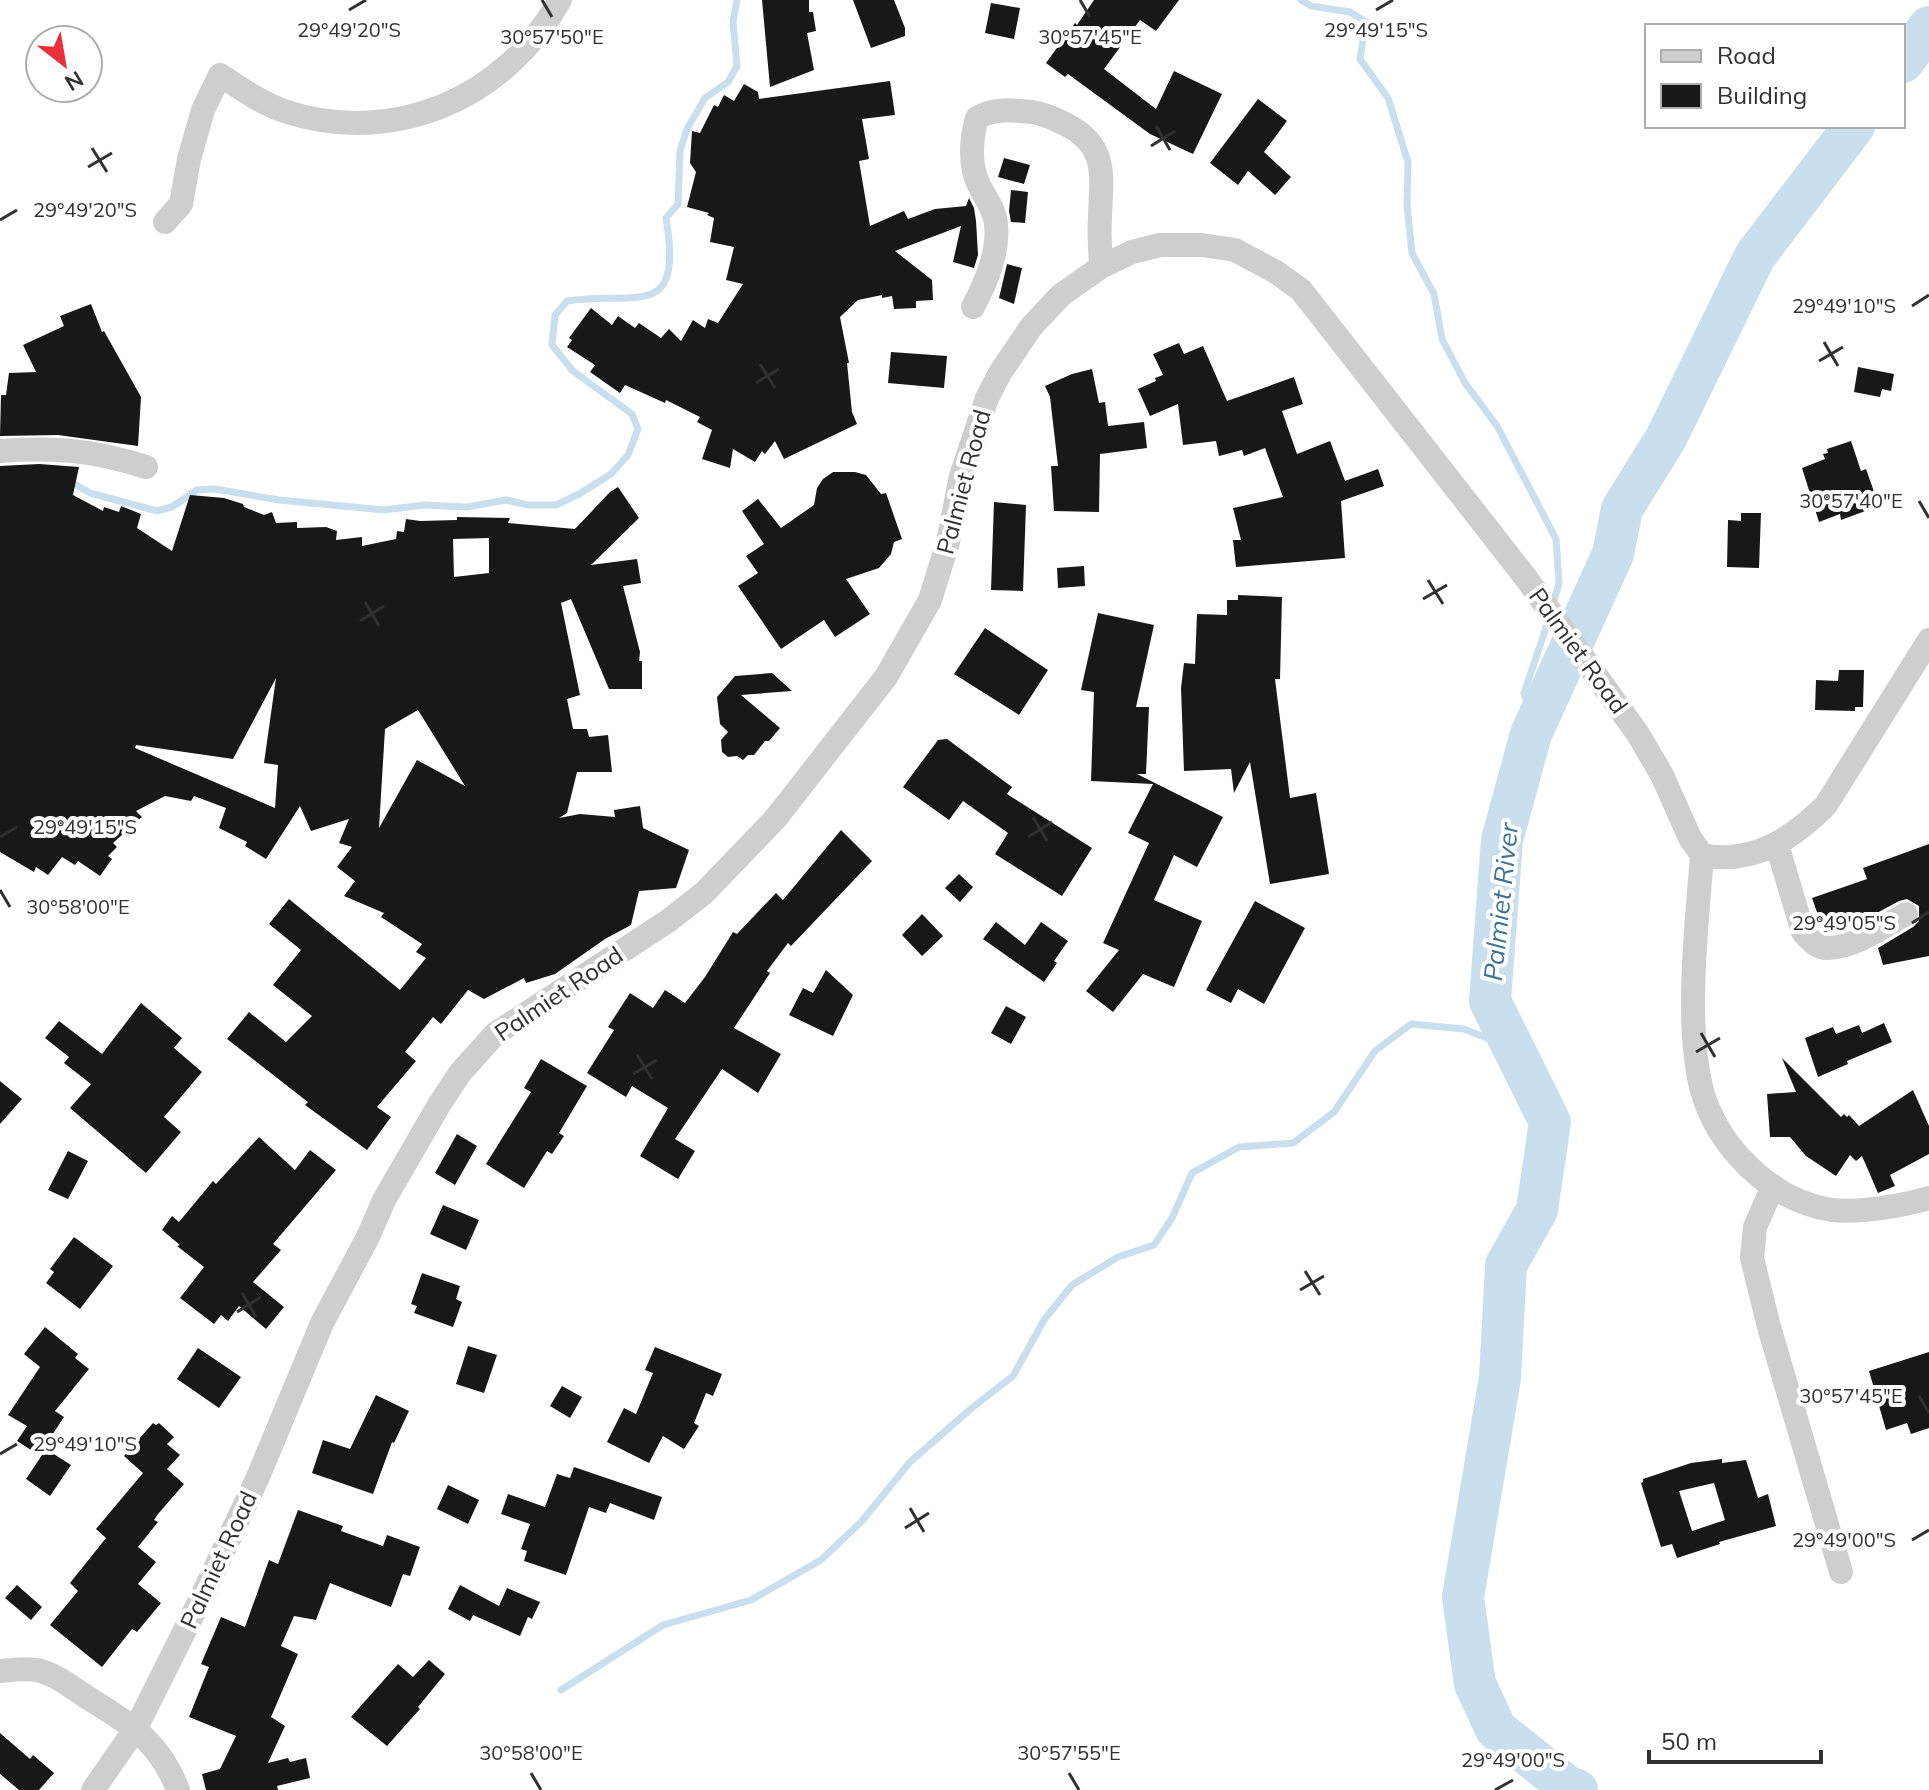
<svg xmlns="http://www.w3.org/2000/svg" width="1929" height="1790" font-family="Mulish,sans-serif">
<style>
.lines{fill:none;stroke-linecap:round;stroke-linejoin:round}
.stream{stroke:#cadfee;stroke-width:7}
.river{stroke:#cadfee;stroke-width:42}
.building{fill:#181818;fill-rule:evenodd}
.minor{stroke:#cecece;stroke-width:24}
.ticks{fill:none;stroke:#313131;stroke-width:3}
.labels{text-anchor:middle;stroke-width:8;stroke-linejoin:round;paint-order:stroke}
.street-label{font-size:24px;fill:#313131;stroke:#fff}
.water-label{font-size:26px;font-style:italic;fill:#3b7196;stroke:#fff}
.ticks-label{font-size:20px;text-anchor:middle;fill:#313131;stroke:#fff;stroke-width:8;stroke-linejoin:round;paint-order:stroke}
</style>
<rect width="100%" height="100%" fill="#fff"/>
<g class="lines">
<path class="stream" d="M1301,0L1311,6L1350,12L1366,22L1360,59L1388,98L1408,162L1407,205L1412,253L1434,294L1442,339L1465,383L1497,426L1556,539L1559,583L1553,604
M69,481L90,493L157,511L172,507L197,490L215,489L279,500L384,510L424,505L467,507L506,500L528,505H556L579,494L611,474L628,455L638,429L632,414L573,371L552,345L555,315L567,301C640,291 683,321 666,218L678,204L680,151L687,129L705,98L728,82L737,66L733,22L737,0
M1535,727L1524,693L1549,619
M561,1690L663,1625L751,1600L821,1560L862,1521L910,1462L973,1407L1013,1376L1044,1320L1072,1285L1118,1257L1154,1245L1172,1218L1192,1173L1239,1147L1293,1143L1334,1112L1375,1051L1411,1024L1464,1029L1514,1049"/>
<path class="river" d="M1903,62L1929,27
M1577,1790L1568,1787L1496,1729L1475,1684L1463,1597L1500,1378L1506,1265L1537,1210L1550,1122L1490,1001L1502,840L1531,734L1613,554L1622,509L1666,438L1755,256L1854,126"/>
</g>
<path class="building" d="M762,0H809V12H813L816,31L807,33L814,70L770,87Z
M853,0H894L905,28V36L871,48Z
M1094,0H1179L1156,31L1140,20L1104,69L1156,109L1174,71L1222,94L1193,154L1150,134L1068,74L1065,77L1046,63L1075,23L1077,25Z
M991,3L1020,8L1014,39L985,33Z
M890,81L895,115L862,119L869,159L859,161L870,226L904,211L908,219L935,209L966,206L969,198L974,208L976,221L978,255L974,268L953,262L961,226L895,251L932,280L933,300L916,301V308L894,309L892,296L882,298V295L858,300L840,317L849,363H847L852,412L857,424L784,459L775,441L765,454L762,451L755,462L733,449L730,468L702,459L712,430L697,422L700,417L666,400L665,403L625,385L620,393L590,372L595,365L567,347L572,340L569,338L591,308L612,325L618,316L635,328L639,323L661,338L669,329L681,341L693,320L705,328L708,319L718,323L743,284L726,280L734,247L710,242L714,218L707,215L709,213L687,207L696,172L690,163L692,131L700,133L714,105L718,107L724,95L734,101L744,84L758,92L759,99Z
M1258,99L1287,121L1264,152L1291,177L1275,195L1248,171L1238,185L1210,163Z
M1004,158L1030,165L1024,184L998,177Z
M1011,190L1028,192L1025,223L1011,222L1009,211Z
M1007,264L1022,268L1014,304L999,298Z
M91,304L102,332L104,331L141,397L138,446L58,435L0,436L1,395H6L9,373L36,372L23,345L64,326L60,316Z
M1179,343L1184,354L1203,346L1227,401L1294,377L1303,404L1282,411L1297,454L1330,441L1345,481L1378,469L1384,486L1341,501L1345,558L1236,567L1233,540H1241L1233,508L1283,497L1265,448L1244,456L1242,450L1219,456L1216,441L1183,445L1178,404L1150,416L1138,389L1156,381L1155,378L1163,375L1153,354Z
M891,352L947,356L944,388L888,383Z
M1858,367L1894,374L1891,391L1882,389L1880,397L1854,392Z
M1092,369L1099,403L1105,402L1108,426L1144,422L1147,448L1100,454L1099,512L1054,511L1051,466H1058L1050,397L1045,386L1072,374Z
M1851,441L1861,471L1866,469L1878,503L1867,506L1868,510L1841,520L1840,514L1819,522L1802,468L1825,459L1823,454L1828,453L1827,449Z
M39,464L79,467L73,495L103,511L104,507L119,512L121,506L141,514L137,528L172,551L190,495L224,498L243,504L244,507L264,515L272,512L276,523L297,522V528L326,527L337,531L336,540L362,537V546L396,539L397,531L404,532L406,519L420,521L457,520V517L510,518L508,523L575,529L610,492L618,487L639,518L591,565L637,559L641,583L623,586L640,652L639,661H642V689H609L571,599L561,603L580,695L567,699L573,729H587L589,737L608,735L612,772H577L567,813L559,818L580,814L615,817L614,810L640,806L643,828L689,850L676,888L639,891L631,925L605,939L555,974L526,983L524,978L484,999L468,990L441,1024L433,1017L405,1052L416,1061L377,1107L391,1117L367,1150L305,1105L308,1102L227,1039L249,1012L286,1042L312,1016L273,985L301,950L269,924L289,899L400,990L426,958L416,952L422,944L381,917L384,913L344,896L355,881L337,867L352,847L339,843L349,819L311,831L300,806L266,859L245,846L247,842L219,828L226,808L194,796L191,801L165,796L136,811L142,817L113,843L117,847L108,856L112,859L100,876L78,861L75,865L62,857L48,875L36,867L34,872L0,852V466ZM489,538V573L454,577L453,539ZM276,678L264,763L278,765L275,808L135,748L136,745L233,759ZM418,710L465,786L417,760L379,828L385,729Z
M833,472H855L866,475L881,494L886,493L902,539L894,542L891,554L879,568L846,579L870,614L835,637L824,620L781,649L738,586L758,573L746,556L764,544L742,511L758,499L781,528L814,505L817,488L823,479Z
M994,502L1026,505L1023,591L991,590Z
M1741,513H1761L1759,568L1727,567L1728,520L1741,521Z
M1084,566L1085,586L1058,588L1057,568Z
M1238,595L1282,597L1280,679H1275L1290,798L1316,793L1329,874L1270,884L1250,762L1234,793L1231,769L1184,771L1181,688L1184,663L1195,664L1197,614L1227,615V600H1238Z
M1098,613L1154,625L1136,707H1149L1146,774H1137L1223,817L1197,867L1174,855L1154,900L1202,921L1174,987L1143,974L1113,1012L1086,991L1119,950L1103,943L1149,843L1128,833L1153,784L1091,781L1094,692L1081,690Z
M985,628L1048,670L1019,715L954,674Z
M1839,670H1864L1863,707H1855V711L1815,710L1816,680L1838,681Z
M772,673L792,691L741,695L780,728L769,741H765L754,755H748L743,760L737,756L728,757L722,752L721,740L728,732L720,724L717,697L735,676Z
M947,739L1012,787L1007,794L1092,848L1062,896L995,854L1008,833L963,801L949,820L903,787L938,740Z
M841,830L872,861L791,946L788,943L767,971L770,973L734,1028L781,1054L758,1093L722,1069L675,1139L695,1151L678,1179L640,1156L668,1108L632,1086L626,1097L587,1073L614,1030L608,1027L630,993L653,1008L665,990L685,1003L705,977L733,932L737,934L776,893L783,900Z
M1929,844V956L1883,965L1878,948L1913,927L1919,921V906L1907,899L1899,901L1853,926L1836,932H1824L1812,898L1867,879L1863,868Z
M959,874L973,887L960,902L945,888Z
M1255,901L1305,928L1264,1004L1238,989L1231,1003L1206,990Z
M922,914L943,936L922,956L902,935Z
M996,922L1025,945L1041,922L1068,941L1054,961L1057,963L1044,982L983,939Z
M826,970L853,995L833,1036L789,1015L803,988L813,993Z
M141,1003L182,1038L174,1048L202,1072L164,1117L181,1132L146,1173L70,1108L91,1084L64,1063L69,1057L45,1038L59,1021L102,1054Z
M1006,1006L1026,1017L1011,1044L991,1033Z
M1884,1023L1892,1042L1847,1061L1848,1064L1818,1077L1805,1038L1833,1027L1836,1034L1859,1025L1862,1033Z
M1782,1058L1841,1117L1844,1114L1847,1117L1849,1115L1859,1126L1913,1090L1929,1126V1154L1890,1175L1895,1186L1878,1193L1862,1156L1856,1161L1850,1155L1836,1176L1806,1156L1790,1137H1770L1767,1094L1796,1092Z
M541,1059L587,1086L559,1133L564,1136L552,1154L547,1151L524,1188L486,1164L531,1092L524,1088Z
M0,1081L22,1099L0,1124Z
M457,1134L477,1146L455,1185L435,1173Z
M259,1137L295,1170L310,1150L336,1170L273,1244L281,1250L253,1282L284,1307L266,1329L239,1306L228,1321L221,1315L214,1324L180,1298L204,1267L177,1246L180,1245L162,1230L172,1216L179,1222L213,1181L216,1184Z
M68,1151L88,1161L68,1199L48,1190Z
M443,1205L479,1220L466,1250L430,1234Z
M74,1237L113,1266L80,1309L46,1283L54,1272L50,1269Z
M422,1273L460,1286L456,1299L462,1302L453,1327L414,1313L417,1306L411,1304Z
M45,1327L78,1354L75,1358L89,1369L55,1411L64,1417L39,1455L17,1441L27,1426L8,1415L40,1367L24,1354Z
M468,1346L497,1355L484,1393L456,1384Z
M655,1347L722,1374L713,1396L706,1393L694,1423L699,1426L684,1449L663,1436L649,1463L607,1442L624,1408L636,1414L653,1373L645,1370Z
M198,1348L241,1377L219,1408L177,1379Z
M1929,1352V1428L1911,1434L1907,1423L1886,1430L1869,1371Z
M562,1386L582,1397L570,1418L550,1406Z
M376,1395L409,1411L394,1443L392,1442L373,1494L312,1473L323,1440L350,1449Z
M153,1423L156,1425L159,1423L174,1437L167,1444L180,1455L167,1469L184,1484L158,1514L154,1520L158,1522L138,1547L156,1562L138,1584L161,1603L137,1632L132,1629L102,1667L50,1625L78,1591L70,1583L106,1538L96,1529L143,1473L124,1456Z
M46,1449L71,1465L50,1496L26,1479Z
M1722,1459V1463L1746,1460L1758,1498L1768,1494L1776,1526L1719,1542L1720,1544L1677,1558L1672,1544L1661,1547L1641,1483L1643,1482V1479L1691,1463ZM1714,1483L1725,1520L1692,1531L1679,1491Z
M574,1467L662,1497L654,1520L610,1503L606,1513L589,1507L566,1575L524,1561L527,1551L521,1549L530,1524L501,1514L508,1494L545,1507L557,1474L570,1478Z
M448,1485L479,1500L468,1524L437,1509Z
M298,1510L343,1526L341,1531L383,1546L387,1535L420,1547L410,1576L403,1574L391,1607L330,1583L316,1620L294,1616L281,1646L298,1654L271,1717L285,1726L268,1763L288,1758L290,1762L306,1758L310,1778L277,1786L278,1790H206L202,1774L220,1769L236,1736L189,1717L209,1667L201,1664L221,1617L245,1627L269,1560L278,1564Z
M17,1585L42,1607L31,1620L5,1598Z
M460,1585L499,1606L507,1588L540,1602L532,1619L528,1617L520,1636L473,1615L470,1621L448,1609Z
M429,1660L445,1674L418,1707L420,1709L387,1746L351,1717L398,1664L413,1677Z
M0,1733L30,1759L33,1755L54,1773L39,1790H19L0,1774Z"/>
<g class="lines">
<path class="minor" d="M165,222L181,204L189,159L203,110L220,75C240,88 261,103 284,111C393,147 505,99 560,0
M973,307C986,282 999,253 996,224C995,209 985,198 979,185C969,165 971,139 977,118C994,108 1012,110 1032,112C1045,114 1055,119 1067,125C1109,147 1101,177 1100,217C1099,234 1100,250 1101,267
M0,451C56,447 93,450 146,467
M1777,845L1803,932C1810,940 1817,949 1829,948C1856,947 1884,926 1906,914
M1702,855C1697,923 1685,1020 1701,1087C1716,1146 1771,1201 1832,1210C1859,1213 1902,1206 1929,1198
M1702,855C1753,865 1792,839 1826,805L1929,640
M1773,1186L1755,1227L1752,1258L1769,1327L1841,1572
M0,1671C12,1670 24,1668 37,1670C55,1674 70,1686 85,1696C128,1723 159,1740 178,1790
M93,1790L136,1728L202,1596L258,1477L322,1323L368,1237L384,1200L439,1105L460,1073L495,1034L668,921L704,893L776,818L886,677L930,600L948,542L961,476L987,398L1000,373L1031,327L1061,295L1101,267L1132,252L1160,245H1202L1235,250L1276,272L1301,290L1526,578L1638,734L1662,775L1690,838L1702,855"/>
</g>
<path class="ticks" d="M542,0L552,17M1080,0L1090,17M349,10L366,0M1376,10L1393,0M1156,126L1170,150M1151,146L1175,131M92,148L107,172M88,167L112,153M0,220L17,210M1912,306L1929,295M1824,342L1838,366M1819,361L1843,347M760,364L775,388M756,383L779,369M1919,501L1929,518M1428,580L1443,604M1423,599L1447,585M365,602L379,626M360,621L384,606M1033,817L1047,841M0,837L17,827M1028,837L1052,822M0,890L10,907M1912,923L1929,912M1701,1033L1715,1057M1696,1052L1720,1038M637,1055L652,1079M633,1074L657,1060M1305,1271L1320,1295M1300,1290L1324,1276M242,1293L256,1317M237,1312L261,1297M1919,1396L1929,1413M0,1454L17,1444M910,1508L924,1532M905,1528L929,1513M1912,1540L1929,1530M531,1773L541,1790M1069,1773L1079,1790M1495,1790L1513,1780"/>
<g class="labels">
<g class="street-label">
<text transform="translate(964 482) rotate(-75)" y="8">Palmiet Road</text>
<text transform="translate(1578 651) rotate(54)" y="8">Palmiet Road</text>
<text transform="translate(559 994) rotate(-34)" y="8">Palmiet Road</text>
<text transform="translate(219 1560) rotate(-65)" y="8">Palmiet Road</text>
</g>
<g class="water-label">
<text transform="translate(1501 902) rotate(-84)" y="9">Palmiet River</text>
</g>
</g>
<g class="ticks-label">
<text x="1376" y="37">29°49'15"S</text>
<text x="349" y="37">29°49'20"S</text>
<text x="552" y="44">30°57'50"E</text>
<text x="1090" y="44">30°57'45"E</text>
<text x="85" y="217">29°49'20"S</text>
<text x="1844" y="313">29°49'10"S</text>
<text x="1851" y="508">30°57'40"E</text>
<text x="85" y="834">29°49'15"S</text>
<text x="78" y="914">30°58'00"E</text>
<text x="1844" y="930">29°49'05"S</text>
<text x="1851" y="1403">30°57'45"E</text>
<text x="85" y="1451">29°49'10"S</text>
<text x="1844" y="1547">29°49'00"S</text>
<text x="531" y="1760">30°58'00"E</text>
<text x="1069" y="1760">30°57'55"E</text>
<text x="1513" y="1767">29°49'00"S</text>
</g>
<rect x="1645" y="24" width="260" height="104" fill="#ffffff" stroke="#adadad" stroke-width="2"/>
<rect x="1661" y="50" width="40" height="12" fill="#cecece" stroke="#adadad" stroke-width="2"/>
<text x="1717" y="64" font-size="24" fill="#313131">Road</text>
<rect x="1661" y="84" width="40" height="24" fill="#181818" stroke="#adadad" stroke-width="2"/>
<text x="1717" y="104" font-size="24" fill="#313131">Building</text>
<g transform="translate(64 64) rotate(149)"><circle r="38" fill="#ffffff" stroke="#adadad" stroke-width="2"/>
<path d="M0-6L14 30L0 20L-14 30Z" fill="#ea3039"/>
<text y="-12" font-size="22" font-weight="bold" text-anchor="middle" fill="#313131">N</text>
</g>
<path d="M1649 1750v12h172v-12" fill="none" stroke="#313131" stroke-width="4"/>
<text x="1661" y="1750" font-size="24" fill="#313131" stroke="#ffffff" stroke-width="6" paint-order="stroke">50 m</text>
</svg>
